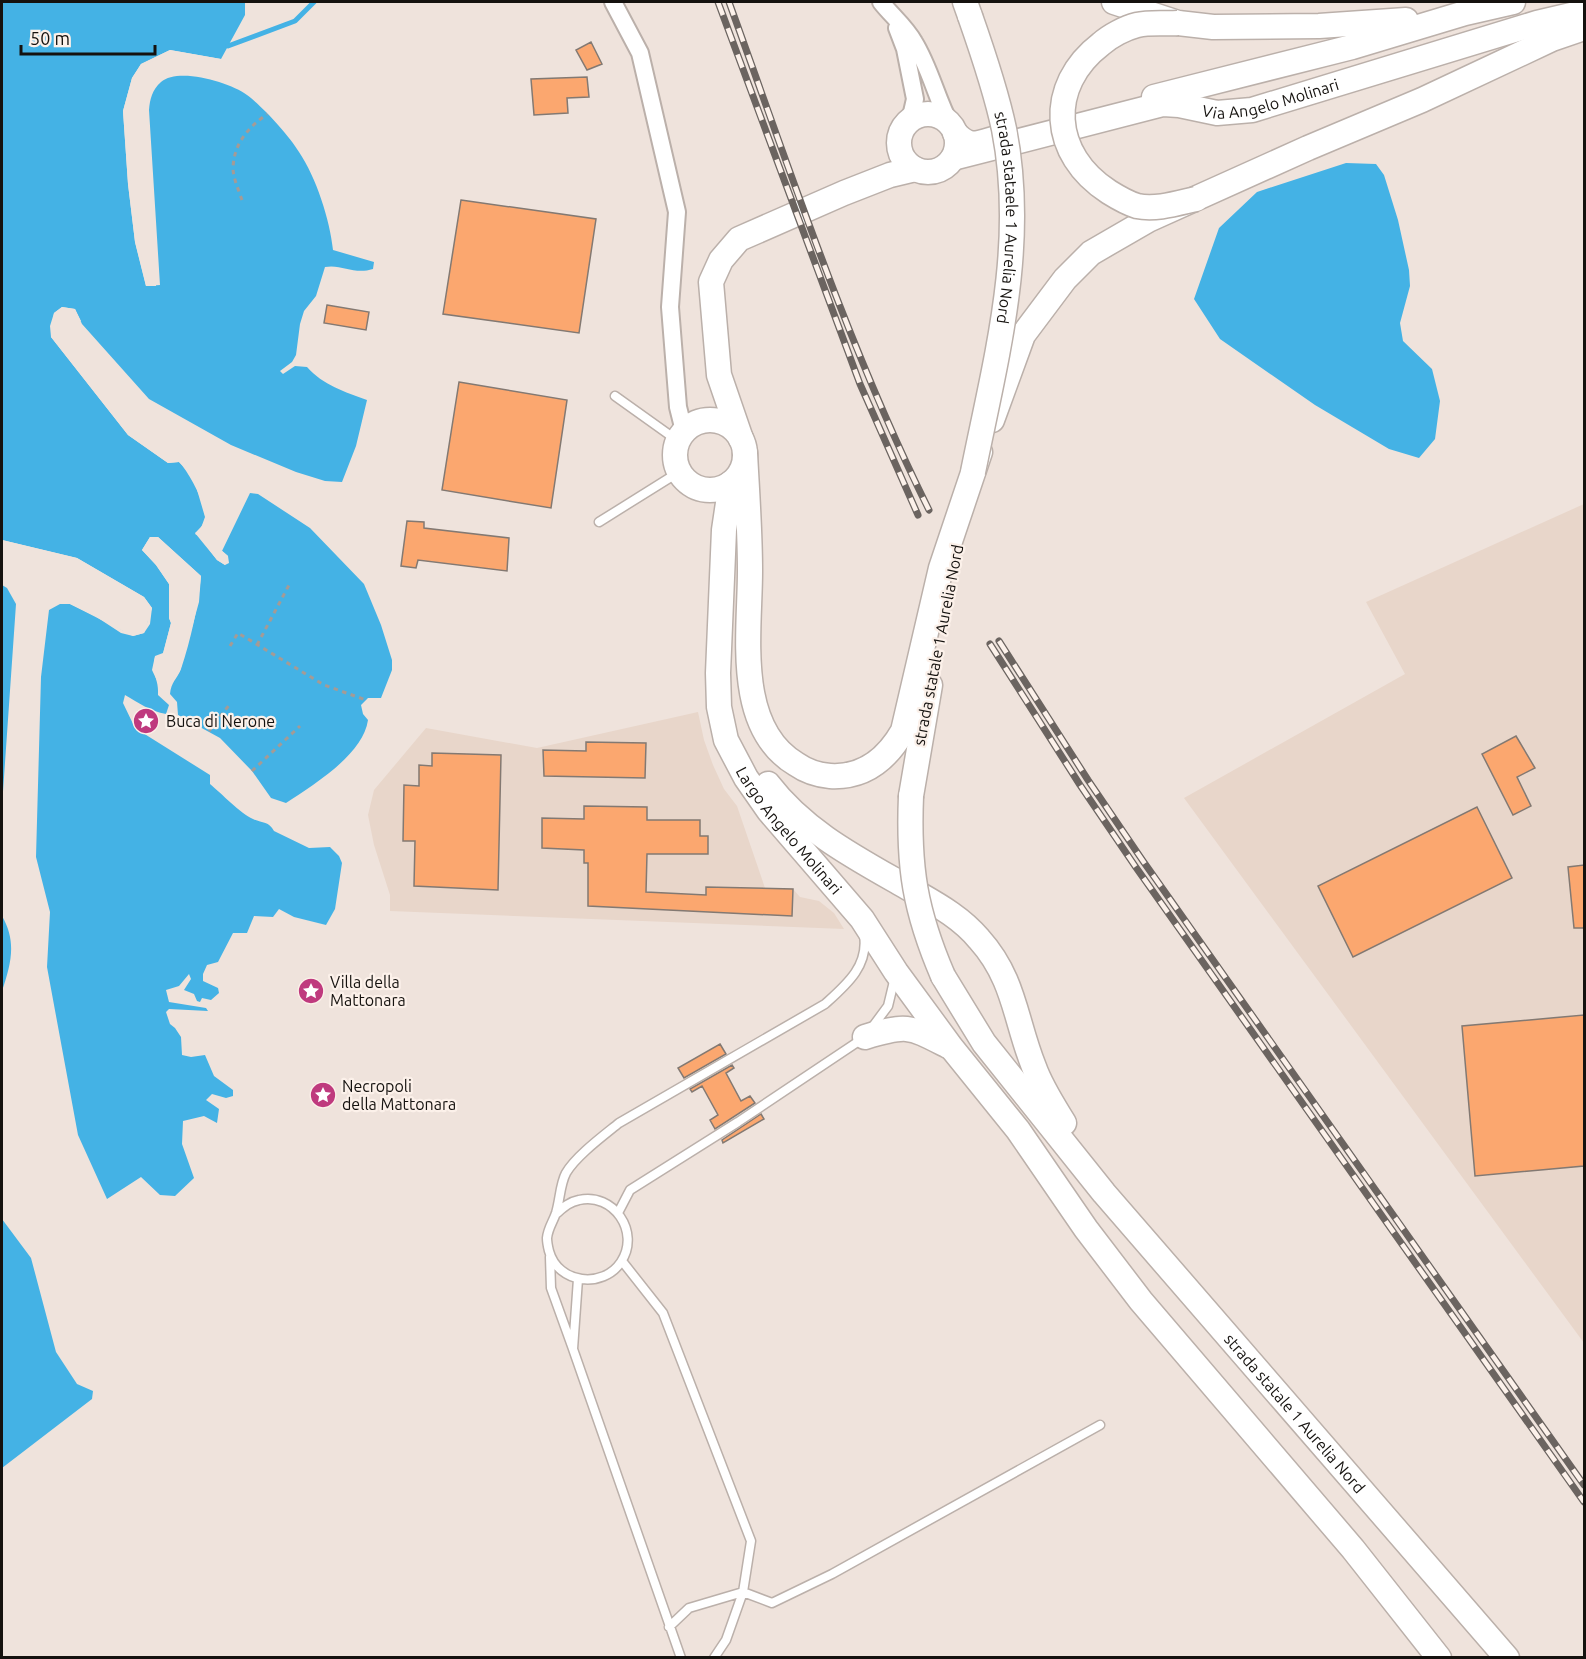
<svg xmlns="http://www.w3.org/2000/svg" width="1586" height="1659" font-family="Ubuntu,sans-serif">
<style>
.built{fill:#e8d6ca}
.water{fill:#44b2e5}
.pier{fill:#efe3dc}
.lines{fill:none;stroke-linecap:round;stroke-linejoin:round}
.stream{stroke:#44b2e5;stroke-width:5}
.building{fill:#fba76f;stroke:#837972;stroke-width:1.5}
.lane-casing{stroke:#bbb0aa;stroke-width:11}
.street-casing{stroke:#bbb0aa;stroke-width:20}
.secondary-casing{stroke:#bbb0aa;stroke-width:27}
.path{stroke:#a49b96;stroke-width:3;stroke-dasharray:4.5 4.5;stroke-linecap:butt}
.lane{stroke:#fff;stroke-width:8}
.street{stroke:#fff;stroke-width:16}
.secondary{stroke:#fff;stroke-width:24}
.rail-casing{stroke:#6b6460;stroke-width:7}
.rail{stroke:#fcf1ea;stroke-width:4.5;stroke-dasharray:14;stroke-linecap:butt}
.secondary-bridge-casing{stroke:#bbb0aa;stroke-width:27;stroke-linecap:butt}
.secondary-bridge{stroke:#fff;stroke-width:24}
.labels{text-anchor:middle;stroke-width:4.5;stroke-linejoin:round;paint-order:stroke}
.street-label{font-size:16px;fill:#15120f;stroke:#fcf1ea}
.poi-label{font-size:16px;fill:#15120f;stroke:#fcf1ea;text-anchor:start}
</style>
<rect width="100%" height="100%" fill="#efe3dc"/>
<path class="built" d="M1584,504V1343L1184,798L1405,674L1366,602Z
M698,712L704,740L713,765L724,789L737,806L765,888L793,889L800,897L819,901L834,913L844,929L390,911V895L374,845L368,815L374,790L426,728L537,748Z"/>
<path class="water" d="M2,2H245V15L221,59L170,50L141,64L132,78L123,111L128,184L135,242L146,286L160,285L149,110C150,99 152,90 161,82C178,67 230,82 247,95C262,106 289,135 299,152C316,177 330,220 333,250L374,262L373,269C354,275 342,264 325,267L316,296L304,311L300,324L296,355L292,362L280,371L283,374L295,366L307,367C323,385 345,392 367,400L356,446L342,482L325,481L296,472L231,445L149,399L82,324L75,309L62,307L54,313L51,337L128,435L168,463L179,462C189,472 206,504 205,518C205,524 199,529 195,533L217,560L225,565L228,556L222,551L250,493L258,494L310,528L364,584L381,625L392,660V670L381,698H368L361,705L363,714L368,720C363,755 313,785 286,803L271,798L252,771L220,738L178,715L177,702L170,694C171,682 177,679 181,669C191,639 198,607 201,576L158,537H150L142,550L156,565L169,584V618L171,623L163,654L155,657C151,675 159,678 158,695L169,705L166,714C150,711 139,703 125,695L123,703L135,728L210,775V784C222,794 240,813 253,819C262,823 269,821 274,831L309,848L330,847L339,856L342,863L335,909L326,925L294,917L279,909L273,917L254,916L247,933H233L218,962L207,965L203,974V981L218,988L219,993L211,1000L202,998L200,1002L197,1001L194,994L184,990L191,979L189,974L179,986L166,990L169,1002L206,1008L208,1011L169,1009L166,1012L170,1024L175,1028L181,1037L182,1055L191,1057L205,1055L214,1076L233,1090V1096L226,1098L212,1094L206,1100L219,1109L217,1123L204,1116L183,1121L182,1144L194,1178L175,1196L160,1195L141,1177L107,1199L78,1135L47,967L50,912L36,857L41,677L49,610L60,604H70L133,636L144,633L152,608L144,597L77,558L2,540Z
M1346,163L1376,164L1384,175L1398,220L1409,270L1410,286L1400,323L1403,341L1432,369L1440,401L1435,439L1419,458L1389,449L1315,405L1220,339L1194,299L1219,228L1257,192Z
M2,585L7,588L16,604L2,806Z
M2,916C17,942 11,964 2,991Z
M2,1219L31,1258L56,1352L77,1384L93,1391L92,1399L2,1468Z"/>
<path class="pier" d="M170,50L221,59L219,62L171,53L143,66L135,79L126,112L131,183L138,241L148,283H156V286H146L135,242L128,184L123,111L132,78L141,64Z
M62,307L75,309L81,321L78,322L73,312L63,310L57,314L53,326L54,336L130,433L169,460H181L190,469L197,482L208,517L203,530L200,533L219,558L226,561V557L220,552V549L228,556L229,563L225,565L217,560L199,536L195,534L201,528L205,517L195,483L188,471L179,462L168,463L128,435L51,337L50,326L54,313Z
M150,537H158L201,576L199,602L180,671L171,685L168,686L178,670L196,602L198,577L157,540H152L146,550L159,563L172,583V618L174,624L166,655L158,659L155,670L162,684L161,691L158,695L159,685L152,670L155,656L163,653L171,623L169,618V584L156,565L142,550Z
M2,540L77,558L144,597L152,608L150,624L144,633L133,636L121,633L95,616L70,604L74,602L97,614L122,630L133,633L142,630L147,623L149,609L142,600L76,561L2,543Z"/>
<g class="lines">
<path class="stream" d="M228,46L295,21L314,2"/>
</g>
<path class="building" d="M591,42L602,64L587,70L576,50Z
M587,77L589,97L567,98L568,113L534,115L531,79Z
M461,200L596,219L579,333L443,314Z
M327,305L369,312L366,330L324,323Z
M459,382L567,400L551,508L442,490Z
M407,521L424,522V528L509,538L507,571L418,560L416,568L401,566Z
M1516,736L1535,768L1517,777L1531,806L1513,815L1482,754Z
M586,742L646,743L645,778L544,776L543,750L586,751Z
M432,753L501,755L498,890L414,886L415,841H403L404,785L419,786V765L432,766Z
M584,806L647,807V820H700V836H708V854H647L646,892L706,895V887L793,889L792,916L588,906V863H584V850L542,848V818L584,819Z
M1477,807L1512,878L1353,957L1318,886Z
M1584,865V928H1574L1568,867Z
M1584,1015V1166L1475,1176L1462,1026Z
M720,1044L726,1054L684,1078L678,1068Z
M732,1065L734,1068L726,1073L741,1101L750,1096L755,1103L715,1129L710,1120L718,1115L702,1086L692,1092L690,1089Z
M761,1114L764,1119L723,1143L722,1140Z"/>
<g class="lines">
<g class="lane-casing">
<path id="lane" d="M615,396L678,441
M599,522L679,472
M618,1213L630,1190L738,1122L865,1037L888,1006L895,977
M556,1214C563,1208 569,1202 579,1200C613,1192 641,1232 621,1262C603,1289 558,1284 549,1251C548,1247 547,1242 547,1238C548,1228 553,1222 556,1213C560,1200 560,1184 566,1173C576,1156 603,1136 619,1123L825,1004C846,985 869,966 864,935
M550,1257L551,1288L573,1349L578,1279
M622,1261L663,1313L751,1541L743,1592L772,1603L832,1574L1100,1425
M573,1349L681,1658
M669,1627L689,1608L743,1592L726,1640L714,1658"/>
</g>
<g class="street-casing">
<path id="street" d="M613,2L640,53L677,212L670,307L678,407L684,431
M881,2C891,15 906,27 914,42C930,68 936,97 950,124
M897,28L905,49L915,99L910,121"/>
</g>
<g class="secondary-casing">
<g id="secondary">
<path d="M965,2L970,16"/>
<path d="M1114,2L1178,23L1213,27L1319,26L1406,20"/>
<path d="M1154,97L1352,47L1465,13L1513,2"/>
<circle cx="928" cy="143" r="29"/>
<path d="M955,133C970,148 975,144 993,139"/>
<path id="s1" d="M953,158L1163,104L1179,105L1217,113L1252,110L1537,23L1584,12"/>
<path d="M992,420L1023,335L1065,279L1091,253L1148,220L1308,148L1422,100L1552,39L1584,28"/>
<circle cx="710" cy="455" r="35"/>
<path d="M741,439L719,375L711,282L721,260L739,239L844,193L890,175L915,169"/>
<path d="M745,453C747,492 750,531 750,571C750,632 734,727 796,764C806,771 817,775 830,776C864,778 887,759 903,731L941,568L980,452"/>
<path id="s2" d="M731,483L724,530L718,673L719,707L726,740L746,778L769,811L862,919L896,972L951,1047L1018,1130L1086,1229L1141,1301L1353,1549L1439,1658"/>
<path d="M768,784C804,831 854,857 905,886C932,902 959,915 979,939C1015,979 1015,1020 1034,1067C1041,1087 1053,1105 1064,1123"/>
<path d="M911,796L930,685"/>
<path id="s3" d="M943,976L984,1043L1104,1193L1507,1658"/>
<path d="M865,1037C908,1024 909,1026 948,1046"/>
</g>
</g>
<path class="path" d="M242,200C239,191 233,178 233,168C234,143 248,128 267,114
M257,645L289,585
M230,646L238,633L324,685L366,700
M209,731L230,704
M252,771L300,726"/>
<use href="#lane" class="lane"/>
<use href="#street" class="street"/>
<use href="#secondary" class="secondary"/>
<g class="rail-casing">
<path id="rail" d="M718,2L860,384L918,515
M729,2C791,173 848,347 929,510
M999,641L1088,780L1143,861L1584,1485
M990,644L1080,785L1135,866L1584,1502"/>
</g>
<use href="#rail" class="rail"/>
<g class="secondary-bridge-casing">
<g id="secondary-bridge">
<path id="s4" d="M970,16C983,53 996,91 1004,129C1027,246 996,358 973,472"/>
<path d="M1178,23C1165,24 1150,22 1137,25C1125,28 1110,36 1101,44C1046,86 1051,155 1109,192C1117,197 1127,203 1137,206C1156,210 1178,203 1196,199"/>
<path d="M911,796C908,867 915,911 943,976"/>
</g>
</g>
<use href="#secondary-bridge" class="secondary-bridge"/>
</g>
<defs>
<g id="sight-disc" transform="scale(1.35)"><circle r="9.5" fill="#bf3a7e" stroke="#fcf1ea"/><path d="M0-6L1.8-2.2L6-1.7L2.9 1.2L3.7 5.4L0 3.3L-3.7 5.4L-2.9 1.2L-6-1.7L-1.8-2.2Z" fill="#fff"/></g>
</defs>
<g fill-rule="evenodd">
<use href="#sight-disc" x="146" y="721"/>
<use href="#sight-disc" x="311" y="991"/>
<use href="#sight-disc" x="323" y="1095"/>
</g>
<g class="labels">
<g class="street-label">
<text dy="6" stroke="none"><textPath href="#s1" startOffset="327">Via Angelo Molinari</textPath></text>
<text dy="6" stroke="none"><textPath href="#s4" startOffset="207">strada stataele 1 Aurelia Nord</textPath></text>
<text transform="translate(938 645) rotate(-79)" y="6">strada statale 1 Aurelia Nord</text>
<text dy="6" stroke="none"><textPath href="#s2" startOffset="369">Largo Angelo Molinari</textPath></text>
<text dy="6" stroke="none"><textPath href="#s3" startOffset="562">strada statale 1 Aurelia Nord</textPath></text>
</g>
<g class="poi-label">
<text x="166" y="727">Buca di Nerone</text>
<text x="330" y="988">Villa della<tspan x="330" dy="18">Mattonara</tspan></text>
<text x="342" y="1092">Necropoli<tspan x="342" dy="18">della Mattonara</tspan></text>
</g>
</g>
<rect width="1586" height="1659" fill="none" stroke="#15120f" stroke-width="6"/>
<path d="M21 45v9h134v-9" fill="none" stroke="#15120f" stroke-width="3"/>
<text x="30" y="45" font-size="18" fill="#15120f" stroke="#fcf1ea" stroke-width="4.5" paint-order="stroke">50 m</text>
</svg>
